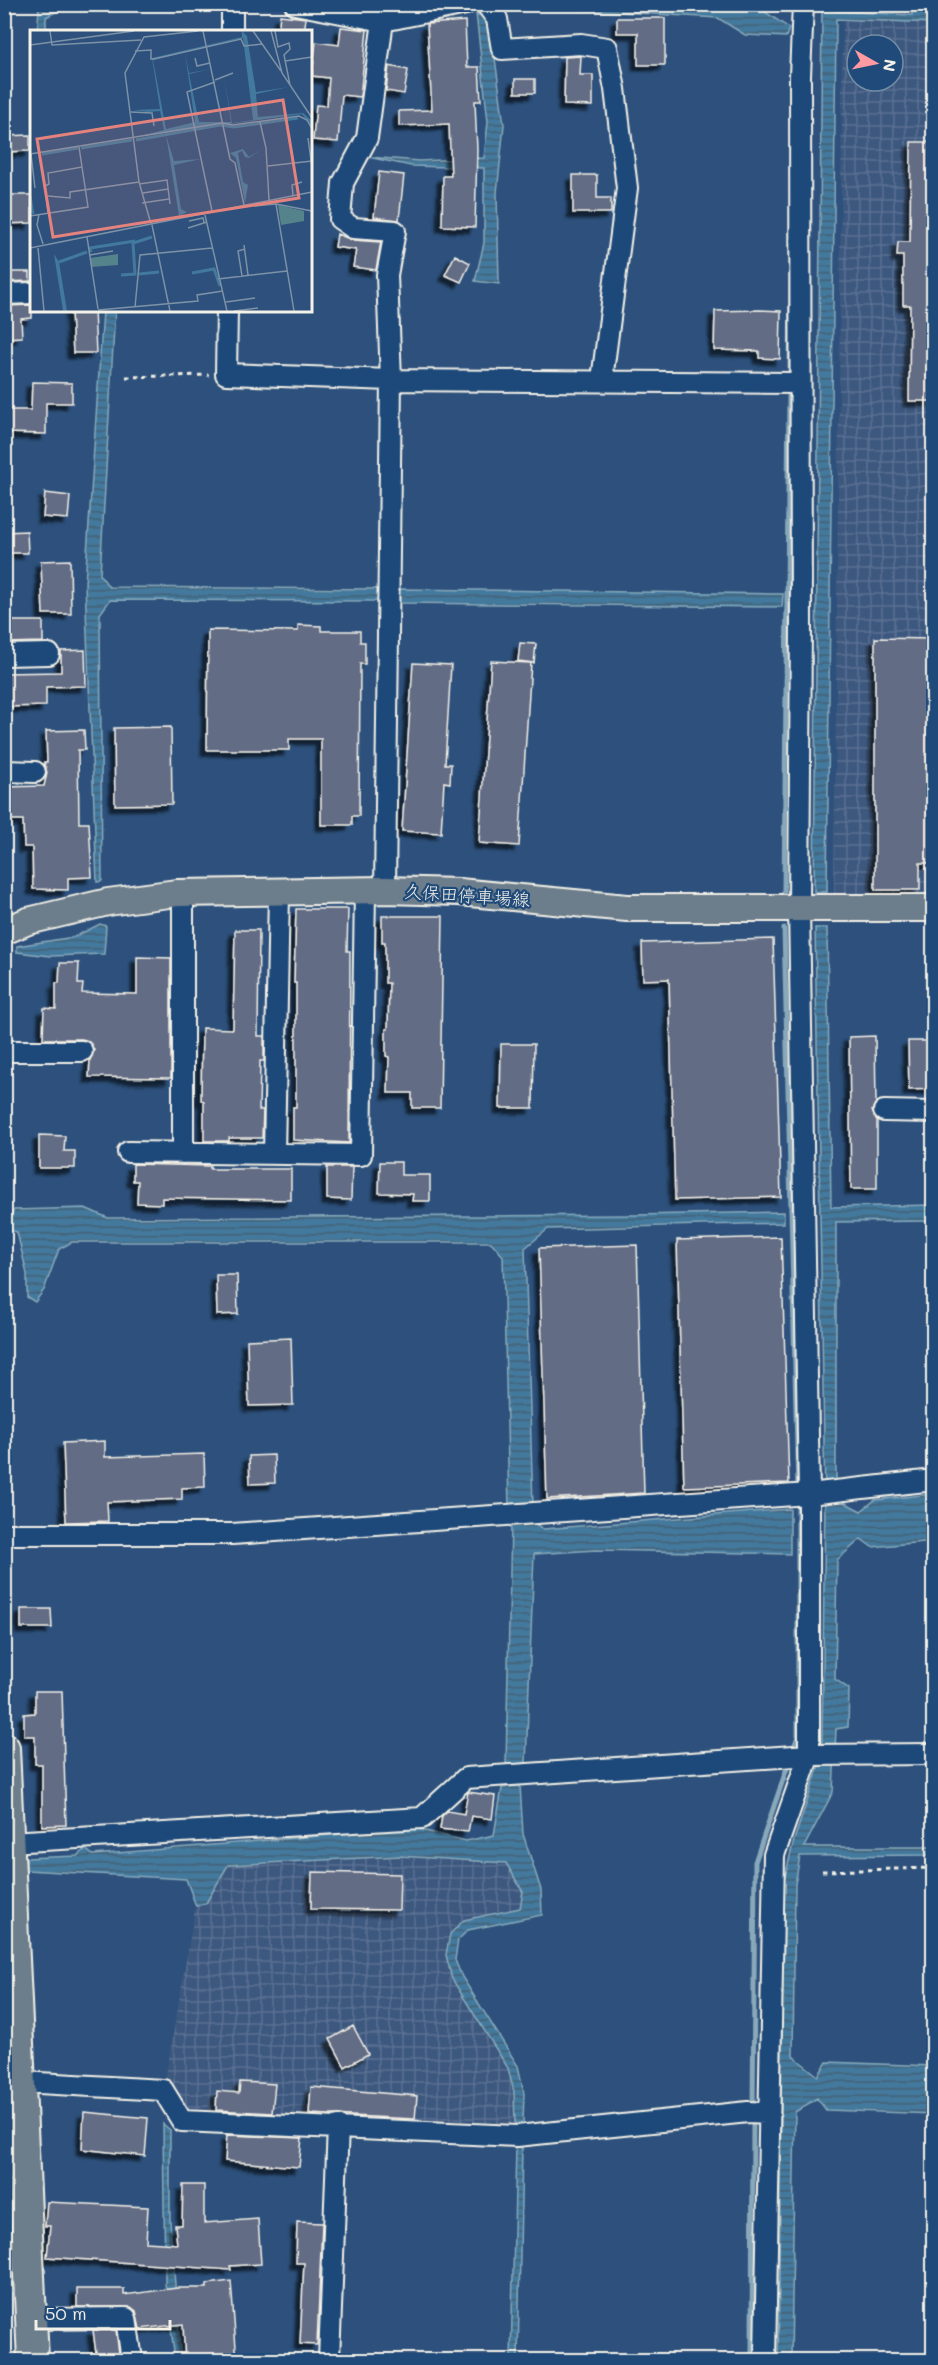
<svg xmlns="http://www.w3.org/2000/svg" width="938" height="2365" font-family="Mali,'Klee One',sans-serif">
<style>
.industrial{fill:url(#industrial-grid);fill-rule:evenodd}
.water{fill:url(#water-rules);stroke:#89a9bb;stroke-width:1.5}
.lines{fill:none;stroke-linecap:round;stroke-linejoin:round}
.stream{stroke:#89a9bb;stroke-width:5}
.building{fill:#636c85;stroke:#f4f1e8;stroke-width:1.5;filter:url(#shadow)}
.minor-casing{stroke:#f4f1e8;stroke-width:24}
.major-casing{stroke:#f4f1e8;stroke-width:30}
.highway-casing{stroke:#f4f1e8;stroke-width:34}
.path{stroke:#f4f1e8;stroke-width:3;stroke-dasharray:4.5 4.5;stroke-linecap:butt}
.minor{stroke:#1f4a7a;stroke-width:20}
.major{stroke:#6c7d8b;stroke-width:26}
.highway{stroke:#6c7d8b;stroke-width:30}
.labels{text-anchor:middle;stroke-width:4.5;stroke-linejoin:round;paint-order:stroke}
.street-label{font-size:18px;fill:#f4f1e8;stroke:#1f4a7a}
.inset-river{fill:none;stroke:#42799d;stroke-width:3}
.inset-road{fill:none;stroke:#7d91a7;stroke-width:1.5}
.view{fill:#e4827e;fill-opacity:0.15;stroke:#e4827e;stroke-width:3}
.inset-edge{fill:none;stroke:#f4f1e8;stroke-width:3}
</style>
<defs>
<pattern id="industrial-grid" width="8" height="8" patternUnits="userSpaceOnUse" patternTransform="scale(1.5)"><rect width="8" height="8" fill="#3d597f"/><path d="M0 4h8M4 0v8" fill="none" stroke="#5a7191"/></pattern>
<pattern id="water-rules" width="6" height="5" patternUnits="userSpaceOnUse" patternTransform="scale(1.5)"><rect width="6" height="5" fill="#42799d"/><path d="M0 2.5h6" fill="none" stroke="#466072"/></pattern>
<filter id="shadow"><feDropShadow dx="-5.5" dy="5.5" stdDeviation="1.5" flood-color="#0009"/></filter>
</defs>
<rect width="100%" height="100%" fill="#2d517c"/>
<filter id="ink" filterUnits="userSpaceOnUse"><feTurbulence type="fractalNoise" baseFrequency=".0167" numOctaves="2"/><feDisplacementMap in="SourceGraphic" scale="12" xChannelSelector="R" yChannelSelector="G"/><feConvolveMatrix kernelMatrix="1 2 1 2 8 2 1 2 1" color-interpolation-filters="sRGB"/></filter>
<g filter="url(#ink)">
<path class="industrial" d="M843,5H933V896H834ZM857,45H893V81H857Z
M400,1856L506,1863L521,1856L531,1911L458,1929L451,1970L518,2075L519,2125L515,2124L510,2130L190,2112L165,2081L202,1869L227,1865Z"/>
<path class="water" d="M36,5L69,4V5L46,17V31L37,32L39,10Z
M505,5H573L689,9L700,5H755L789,28L786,37L745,35L718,18Z
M822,5H838L837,11L912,15L913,5H934L933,23L836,19L827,892H814Z
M481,12L490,21L504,125L497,193L499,284L475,281L484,243V168L411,166L368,157L419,161L484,158L488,122L476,13Z
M115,310L100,575L109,587L379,589V601L110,600L100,614L102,881L97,882L85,584L103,311Z
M398,589L783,594L782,607L398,603Z
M100,924L106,926L104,954L50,956L17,952V946L74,937Z
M815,928H827L831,1207L934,1205L933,1221L836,1222V1498L861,1511L875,1500L933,1494L934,1541L872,1547L861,1539L837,1560L835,1679L849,1689L848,1727L836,1729L833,1792L804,1847H933L934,1855L800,1856L795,1884L793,2056L818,2076L827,2062L933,2066L934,2114L826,2110L817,2098L795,2112L791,2360H778L784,1881L794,1840L819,1766L828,1765L829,1745L822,1744L825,1500Z
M85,1208L108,1218L635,1215L784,1212V1223L548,1229L525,1248L533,1506L509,1509L503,1256L491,1242H72L59,1249L44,1290L35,1302L27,1297V1274L17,1232L8,1230L7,1219L14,1210Z
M790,1509V1554L596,1550L534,1554L526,1763L506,1765L511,1523L532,1522L543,1529Z
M520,1785L523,1834L541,1890L542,1915L468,1930L458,1940L455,1960L462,1977L518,2066L524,2092L523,2125L515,2124L514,2092L508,2068L452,1979L446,1955L450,1934L464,1920L520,1908L523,1892L506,1863L400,1856L228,1865L206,1903L196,1906L186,1879L26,1870V1858L78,1856L85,1849L93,1855L414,1828L466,1841L494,1835L502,1788Z
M163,2124L170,2130V2221L181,2360H175L165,2283Z
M516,2146L522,2148L518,2360H511Z"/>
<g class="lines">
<path class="stream" d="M474,4L478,13
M790,370L791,267
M784,891L789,396
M784,928L798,1490
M793,1750L798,1736V1500
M753,2107L755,1862L790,1759
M752,2360L753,2117"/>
</g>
<path class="building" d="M280,15L306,18L304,32H278Z
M617,18H665V65H638V33H617Z
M465,21L467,67H479L481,101H475L477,150L475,227L442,226L443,176H451L449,124L399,126V111L432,110L427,24Z
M341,27L367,30L360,97L342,95L338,142L313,140L316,105L327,106L329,78L312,76L316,42L339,45Z
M581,56L580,75H593V106L564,105L565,57Z
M389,66L408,70L404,94L386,91Z
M515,79H535V93H515Z
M30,135V151L4,152V136Z
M911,142H933V401H909L910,305H903V256H897L898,242H910Z
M379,172L404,175L399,220L374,217Z
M573,175H597V198H611V213H573Z
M4,195H32V223L4,224Z
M337,234L352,240L381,242L376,270L353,267L356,250L335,247Z
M455,255L470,263L461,282L445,275Z
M5,272H30V281L5,282Z
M32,305V318L21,319L22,337L4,338L6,306Z
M71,310H94L96,353H73Z
M760,310L781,311L780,359L759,358V351L714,350L715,311Z
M32,382L72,383V403H46V434L4,433V410H31Z
M45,493L70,496L68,519L43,517Z
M27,531L28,553H4V532Z
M70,560L71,614H43L41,561Z
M4,621H43V642L4,643Z
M298,625L321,626V631H360V642H365V664H360L359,816H352V825H321V739H289V750H207L208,630L298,631Z
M875,638L933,639V815H931V863H920V890H875Z
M520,643L536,644L534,663L518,661Z
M85,650L86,686L46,687V706L4,707V673L61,672V651Z
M491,661L531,663L519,846L479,843Z
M413,663L451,665L445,764H451L450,783L444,782L441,833L402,831Z
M171,727L172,804L115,805L114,728Z
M84,730L85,750H78L79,823H89L92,877L68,878V890L33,889L32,847H24L23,820H9L8,801H4V787L44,786L47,773L44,762H47L46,731Z
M296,909H348L347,951H350L349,1143L293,1140V1107H296V983H294Z
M382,916H443L440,1108H412V1093H388L389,1057L386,1056V1029H388L389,983H385V942H382Z
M235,930H259L258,1036H264V1061H260L259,1110H263L262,1138H229V1141H204V1101L201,1100L202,1028L233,1029Z
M773,939L781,1197L675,1200L669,979L643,980L642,943Z
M137,957L171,958V1078L89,1077L90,1060L94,1050L88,1041L82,1039H43L44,1008L56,1009V983H59L60,963H79L78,984H83L82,993L137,994Z
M875,1036L876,1103L872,1111L877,1120V1189H851L849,1037Z
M908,1041H933V1089L909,1090Z
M501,1044H534L533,1108H500Z
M39,1135L65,1136L64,1151H75V1168H39Z
M380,1162H401V1175H430V1201H412L413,1194L379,1193Z
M133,1164L210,1166V1169H291V1200L162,1198V1204L137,1203L138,1181H133Z
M327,1167H352L351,1200L327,1199Z
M781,1237L789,1483L684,1487L677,1240Z
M637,1245L644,1493L547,1499L539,1248Z
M216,1275H237L238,1314L217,1315Z
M291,1338L293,1405L249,1406L247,1340Z
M105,1441V1457L204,1454L205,1487L182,1488V1499L107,1502L108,1521L66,1522L63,1443Z
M274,1455L275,1483L250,1484L249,1456Z
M21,1609H51L52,1628H21Z
M35,1691H62L66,1825L42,1826V1764H35V1736H24V1714L35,1713Z
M468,1792L495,1796L492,1819L471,1816L468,1832L440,1829L442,1816L447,1811L464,1814Z
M312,1872L400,1874L399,1910L311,1909Z
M353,2026L368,2054L345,2067L330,2039Z
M240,2082L275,2084L272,2113L216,2110L217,2091L239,2093Z
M311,2087L417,2096L415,2119L309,2114Z
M84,2112L148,2118L145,2156L82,2149Z
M227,2135L302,2138L299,2167L225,2161Z
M183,2185H204V2223L258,2219L261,2264L230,2266L231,2270L47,2257L50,2226H45L47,2202L148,2207L146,2242L177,2244L175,2225H182Z
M297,2222L322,2223L317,2345L300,2344L304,2263H296Z
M231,2281L237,2361H185L183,2324L140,2329L136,2311L131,2307H77V2289H124V2295L177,2288H207V2284Z
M93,2330H116L120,2361H97Z"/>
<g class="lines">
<g class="minor-casing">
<path id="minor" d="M295,4L383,21L466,4
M486,4L497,19L502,49L581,44L607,48L615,89L627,188L603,372L608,381
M383,21L367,138L343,183L340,219L353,228L395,231L387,275L391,380L385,890
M232,32V4
M4,294L32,293
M227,310L226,374L391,380L800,383
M4,655L49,654
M4,771L35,772
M4,1051H82
M884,1111L934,1112
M128,1152L361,1155L365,890
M183,1153V893
M274,1154L279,892
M4,1534H232L809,1494L934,1480
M9,1842L422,1818L466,1778L809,1755L934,1754
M21,2082L163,2090L182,2121L517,2136L748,2112L768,2113
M32,2319L126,2318L132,2360
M329,2360L338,2126
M765,2360L774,1855L809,1755V1494L799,908L801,627L800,76L803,4"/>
</g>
<g class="major-casing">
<path id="major" d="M4,931L28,921L108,902L177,893L385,890L459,892L627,908H934"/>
</g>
<g class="highway-casing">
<path id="highway" d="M4,1748L33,2360"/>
</g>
<path class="path" d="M126,377L209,375
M822,1871L934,1868"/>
<use href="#minor" class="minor"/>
<use href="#major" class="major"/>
<use href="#highway" class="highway"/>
</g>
</g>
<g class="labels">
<g class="street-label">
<text transform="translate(467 896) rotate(4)" y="6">久保田停車場線</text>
</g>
</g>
<g transform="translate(30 30)">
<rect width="282" height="282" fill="#2d517c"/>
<path d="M248,175L274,181V191L251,195ZM88,224V235L61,237L60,228Z" fill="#55838c"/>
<path d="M212,1L217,6L226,62L259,57L226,64L228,87L273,83L281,90L282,98L272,84L106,107L134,100L130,81L118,82L103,80L130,79L122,28L212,7ZM213,8L223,90L202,93L194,47L201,92H169L159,44L181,39L159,43L155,23L165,92L136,99L123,30ZM136,105L144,131L171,129L144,135L151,179L157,182L149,186ZM235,117L219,128L215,127L212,121L208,123L213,152L218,155L215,173L206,128L200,123L213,119L219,127ZM24,224L29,232L37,281H33Z" fill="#42799d" fill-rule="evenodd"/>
<path class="inset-river" d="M106,110L190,95L204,97L268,88M51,118L102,110M12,124L48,118M0,166L3,184M61,222L60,218L105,211M29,232L57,222M162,243L184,239L190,256M109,244L129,242M91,245L105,244L103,213L122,207"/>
<path class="inset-road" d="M20,1L22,15L111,10M173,1L200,129L205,133L214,175M223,1L251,41M241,1L252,43L282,88M245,1L248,17L259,13L260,19L254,25L260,55M0,15L104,1M105,21L121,20V29H124L211,9L214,16L232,14M165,28L167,36L180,33M255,31L282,27M185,50L203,43M101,82L122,83L124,96M230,92L236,118L239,170M278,108L282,138M0,124L192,93L203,95L269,86L277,90L282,99M1,124L5,158M238,136L282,131M109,154L137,150L140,174M15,156L19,154L18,143L52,137M15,156L18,183M113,163L138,159M263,165L262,155L272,152M18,166L40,168V162L109,152M112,173L139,169M246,174L264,281M224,176L246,174L282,181M182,181L157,62L185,52M9,184L7,195L13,214M175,185L197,281M0,186L58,177L49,117M159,191L173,188L174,192M121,194L109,152L95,43L114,7L168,1M122,195L140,281M158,198L177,192M57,207L68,279M214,215L218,245M0,218L282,162M8,218L14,281M60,225L83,221M212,246L208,221L215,219M188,249L257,241M196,272L225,268M105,277L110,225L182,218M68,280L168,271L167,265L193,261M204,281L228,278"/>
<path class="view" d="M253,70L269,168L23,207L7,109Z"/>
<rect width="282" height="282" class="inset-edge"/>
</g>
<rect width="938" height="2365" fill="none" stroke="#1f4a7a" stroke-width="24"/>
<rect x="12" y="12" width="914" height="2341" fill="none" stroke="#f4f1e8" stroke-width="2" filter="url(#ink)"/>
<g transform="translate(875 63) rotate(99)"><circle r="28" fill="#1f4a7a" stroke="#748da6" stroke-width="1.5"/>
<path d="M0-4.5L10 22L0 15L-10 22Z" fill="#ff9aa2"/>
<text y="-9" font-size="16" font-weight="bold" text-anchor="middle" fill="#f4f1e8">N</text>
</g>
<path d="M36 2320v9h134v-9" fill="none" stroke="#f4f1e8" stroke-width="3"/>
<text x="45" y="2320" font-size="18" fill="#f4f1e8" stroke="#1f4a7a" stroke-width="4.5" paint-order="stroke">50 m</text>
</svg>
